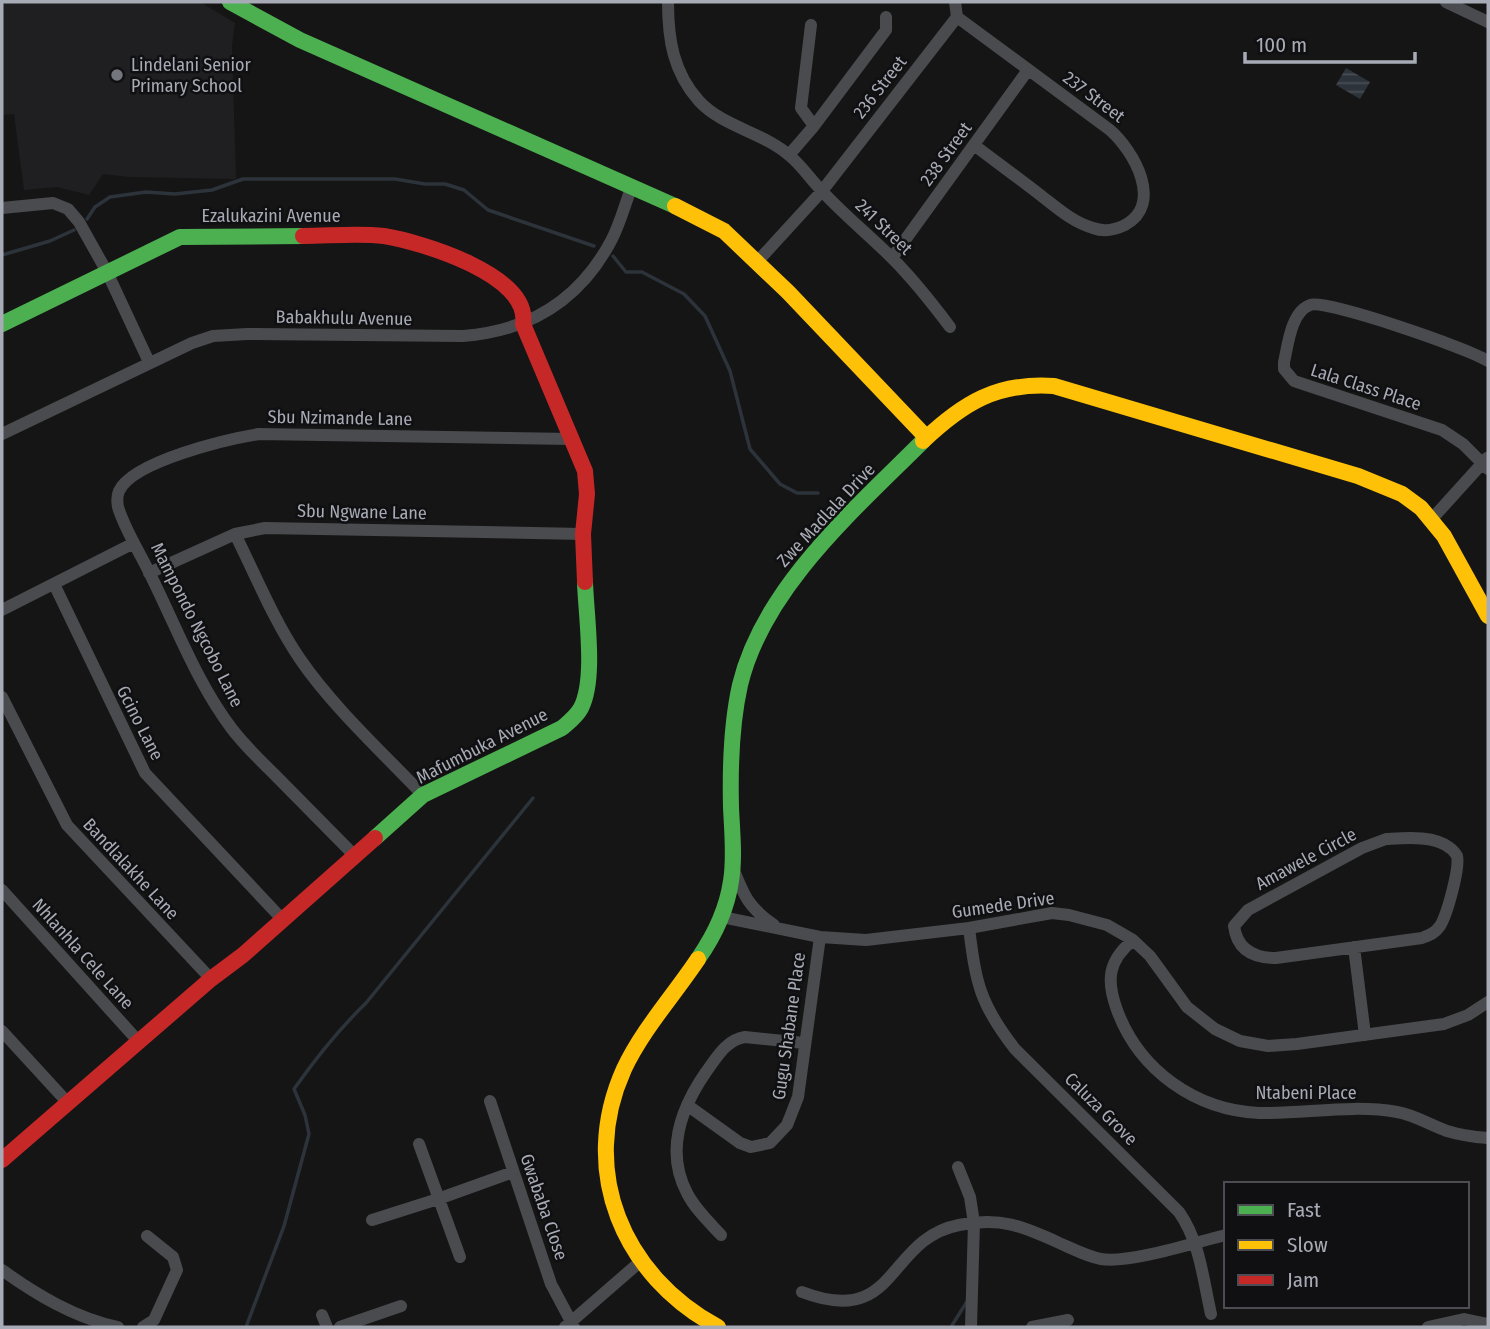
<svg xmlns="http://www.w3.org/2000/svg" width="1490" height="1329" font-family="'Fira Sans Condensed',sans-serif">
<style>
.built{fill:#1f1f21}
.water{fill:url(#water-rules)}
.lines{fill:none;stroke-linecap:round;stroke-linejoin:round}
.stream{stroke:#2d333a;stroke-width:3.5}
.street{stroke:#4a4b4e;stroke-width:12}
.fast{stroke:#4caf50;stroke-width:16}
.slow{stroke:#ffc107;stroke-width:16}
.jam{stroke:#c62828;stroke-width:16}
.poi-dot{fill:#74767d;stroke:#100f11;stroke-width:2.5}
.labels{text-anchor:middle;stroke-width:5;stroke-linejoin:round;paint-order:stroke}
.poi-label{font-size:18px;fill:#a7abb5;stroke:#100f11;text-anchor:start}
.street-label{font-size:18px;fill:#a7abb5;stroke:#100f11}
</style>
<defs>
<pattern id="water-rules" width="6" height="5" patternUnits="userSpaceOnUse" patternTransform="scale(1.75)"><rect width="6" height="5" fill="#2d333a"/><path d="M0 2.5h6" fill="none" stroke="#494e54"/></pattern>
</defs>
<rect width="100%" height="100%" fill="#151515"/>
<path class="built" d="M15,2H200L235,23L232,46L236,179L128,177L103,174L89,195L57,187L24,190L14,114L2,115V4Z"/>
<path class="water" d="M1346,68L1370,82L1360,99L1336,85Z"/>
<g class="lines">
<path class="stream" d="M87,219L95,207L110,197L146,192L175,194L212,190L243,179H395L425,184H445L464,190L488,210L594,246
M2,255L50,241L74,230
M613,256L626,272H642L684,294L705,316L730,371L750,449L780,484L797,493H818
M246,1327L284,1226L309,1134L305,1115L294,1089C316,1058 339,1029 366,1003L533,798
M951,1327L968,1300"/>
<path class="street" d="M668,2C668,39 673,72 699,101C723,127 763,132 790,156C802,166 811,180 822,191C844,215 869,235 892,258C913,279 932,303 950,327
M1446,2L1488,22
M957,17L1110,130C1134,151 1164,204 1125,225C1115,230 1104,232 1093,228C1072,222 1056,207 1039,194C1017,177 995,161 974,145
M811,25L801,108L814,126
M789,155L814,126L886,30V17
M2,208L53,203L68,209L79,222L107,272L149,362
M892,258L1028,70
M757,262L822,191L957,17L955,2
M1488,361C1470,349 1326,299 1310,305C1291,312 1288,345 1284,362V369L1294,381L1442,430L1463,444L1488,469
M2,434L192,343L213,336L247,334L463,336C529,331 579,301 611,241C620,224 625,204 632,186
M1431,520L1487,458
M235,534C256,576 274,621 300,659C332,706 383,753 423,795
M149,573L235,534L265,528L583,534
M54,584L145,773L282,919
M2,610L134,543
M2,697L67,825L211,979
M1386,839C1405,838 1434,835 1450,848C1452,849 1456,854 1457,856C1460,868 1447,915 1440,926C1435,933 1430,935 1422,938L1276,958C1254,958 1237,950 1234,926L1248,910L1362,848Z
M354,855C328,829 302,802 276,776C261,761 245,746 232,729C197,683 176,626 150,574C140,553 125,530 118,507C117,502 117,496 119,491C133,461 228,439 259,434L572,439
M733,868C744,896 749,908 774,925
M2,890L139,1042
M722,917L820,937L866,940L969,928L1052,913L1069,915L1107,925L1133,940L1150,956L1187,1007L1215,1029L1240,1041L1268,1046L1297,1044L1444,1024L1468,1015L1488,1002
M969,928C976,984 980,1004 1015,1049L1179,1212C1200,1242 1203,1279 1211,1314
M1133,940C1108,961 1106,980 1117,1010C1139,1070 1195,1110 1259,1113C1304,1114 1352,1104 1397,1112C1415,1115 1430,1125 1447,1131C1460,1135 1474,1137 1488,1138
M1354,947L1365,1035
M2,1031L68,1103
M490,1101L551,1284L574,1327
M687,1105L740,1143L751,1147L770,1143L787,1125L798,1097L820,937
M419,1144L460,1257
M958,1167L970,1197L974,1223L971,1327
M372,1220L438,1199L513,1172
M721,1235C709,1222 695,1209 687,1193C665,1151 681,1108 706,1072C717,1057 726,1040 745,1037L804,1043
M2,1270C37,1295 75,1318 118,1327
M802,1292C898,1329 886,1239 959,1225C1004,1216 1026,1228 1066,1246C1077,1251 1089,1257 1101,1259C1129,1264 1196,1242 1226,1235
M322,1315L327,1327
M143,1327L154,1320L177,1270L173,1257L147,1236
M340,1327L401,1306
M565,1327L641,1261
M1032,1327L1068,1320
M1428,1327L1464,1319L1488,1324"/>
<path class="fast" d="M230,2L300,40L675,206
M2,324L180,237L303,236
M375,838L423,795L562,728C569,722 576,717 581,708C596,679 586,616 585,582
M698,959C714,936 727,909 731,881C735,857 732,832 731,807C730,766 731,725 740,685C763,588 855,509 923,441"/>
<path class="slow" d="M675,206L724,231L788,292L926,437
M923,441C963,403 997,382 1054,386L1358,476L1402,494L1421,508L1444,536L1488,616
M698,959C674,995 643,1029 624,1069C578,1171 623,1276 718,1327"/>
<path class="jam" d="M303,236C329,236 358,233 384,236C421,242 531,275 523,324L585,471L587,494L583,534L585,582
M2,1160L211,979L243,955L375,838"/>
</g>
<circle class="poi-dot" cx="117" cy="75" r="7"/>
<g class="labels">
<g class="poi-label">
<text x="131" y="71">Lindelani Senior<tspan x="131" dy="21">Primary School</tspan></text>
</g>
<g class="street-label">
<text transform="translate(880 87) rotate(-52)" y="6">236 Street</text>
<text transform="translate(1094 97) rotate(37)" y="6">237 Street</text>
<text transform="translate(946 154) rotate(-54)" y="6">238 Street</text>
<text x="271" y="222">Ezalukazini Avenue</text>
<text transform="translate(884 227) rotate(44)" y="6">241 Street</text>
<text transform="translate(344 318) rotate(1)" y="6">Babakhulu Avenue</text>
<text transform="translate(1366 387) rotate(18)" y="6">Lala Class Place</text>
<text transform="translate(340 418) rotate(1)" y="6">Sbu Nzimande Lane</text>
<text transform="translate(362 512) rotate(1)" y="6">Sbu Ngwane Lane</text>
<text transform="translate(826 515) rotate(-47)" y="6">Zwe Madlala Drive</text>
<text transform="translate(197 625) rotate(63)" y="6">Mampondo Ngcobo Lane</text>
<text transform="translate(140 723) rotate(63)" y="6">Gcino Lane</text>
<text transform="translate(482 746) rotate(-27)" y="6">Mafumbuka Avenue</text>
<text transform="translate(1306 859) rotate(-28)" y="6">Amawele Circle</text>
<text transform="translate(131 869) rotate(47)" y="6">Bandlalakhe Lane</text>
<text transform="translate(1003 905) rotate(-8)" y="6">Gumede Drive</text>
<text transform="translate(83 954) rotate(48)" y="6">Nhlanhla Cele Lane</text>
<text transform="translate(789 1026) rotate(-82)" y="6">Gugu Shabane Place</text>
<text x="1306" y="1099">Ntabeni Place</text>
<text transform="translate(1101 1109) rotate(45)" y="6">Caluza Grove</text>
<text transform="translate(544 1207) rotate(71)" y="6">Gwababa Close</text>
</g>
</g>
<rect width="1490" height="1329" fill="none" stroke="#a7abb5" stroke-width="7"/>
<rect x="1224" y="1182" width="245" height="126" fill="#100f11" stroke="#4c4d53" stroke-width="2"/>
<rect x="1238" y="1205" width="35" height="10" fill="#4caf50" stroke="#4c4d53" stroke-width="2"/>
<text x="1287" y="1217" font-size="21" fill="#a7abb5">Fast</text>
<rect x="1238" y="1240" width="35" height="10" fill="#ffc107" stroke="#4c4d53" stroke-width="2"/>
<text x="1287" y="1252" font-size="21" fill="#a7abb5">Slow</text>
<rect x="1238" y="1275" width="35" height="10" fill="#c62828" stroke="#4c4d53" stroke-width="2"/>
<text x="1287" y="1287" font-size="21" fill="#a7abb5">Jam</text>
<path d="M1245 52v10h170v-10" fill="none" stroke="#a7abb5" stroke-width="3.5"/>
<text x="1256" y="52" font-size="21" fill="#a7abb5" stroke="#100f11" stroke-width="5" paint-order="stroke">100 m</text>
</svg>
